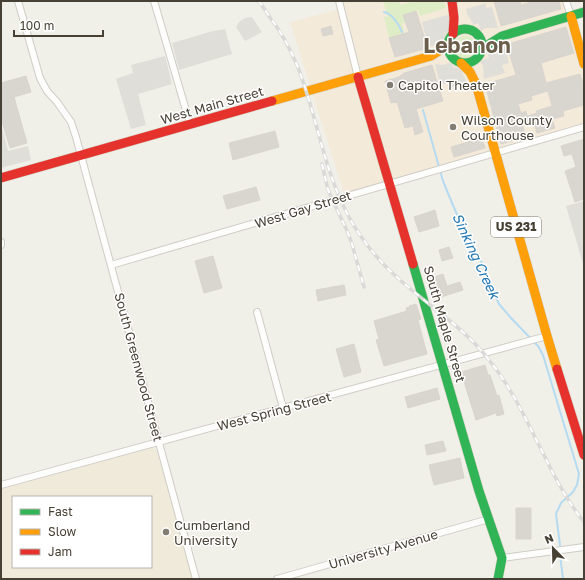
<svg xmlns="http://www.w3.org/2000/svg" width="585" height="580" font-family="'Golos Text',sans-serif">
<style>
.commercial{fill:#f4eada}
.education{fill:#efeada;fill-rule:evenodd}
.green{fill:#deedc6}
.parking{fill:#e0ded8}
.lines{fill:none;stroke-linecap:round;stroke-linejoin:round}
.stream{stroke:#b5dbf2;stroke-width:2}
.building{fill:#d9d6cf;stroke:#d9d5ce;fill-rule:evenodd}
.street-casing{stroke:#cfccc6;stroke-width:8}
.fast-casing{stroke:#d2cec0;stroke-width:10}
.slow-casing{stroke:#d2cec0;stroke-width:10}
.jam-casing{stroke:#d2cec0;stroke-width:10}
.street{stroke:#fdfdfc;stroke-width:6}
.fast{stroke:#30b455;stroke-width:9}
.slow{stroke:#ff9f0a;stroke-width:9}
.jam{stroke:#e5322d;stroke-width:9}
.rail-casing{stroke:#d9d9d8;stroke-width:3.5}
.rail{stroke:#fff;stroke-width:2;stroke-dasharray:6;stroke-linecap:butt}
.poi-dot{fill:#827d73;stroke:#fff;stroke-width:1.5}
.labels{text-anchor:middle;stroke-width:3;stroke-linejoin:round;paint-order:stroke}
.shield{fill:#fff;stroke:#7e7971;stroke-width:1}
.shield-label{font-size:12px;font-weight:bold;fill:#474034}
.poi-label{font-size:13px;fill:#474034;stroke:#fff;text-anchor:start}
.street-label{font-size:13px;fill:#474034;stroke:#fff}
.water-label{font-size:14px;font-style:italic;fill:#2378b4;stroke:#fff}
.town-label{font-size:21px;font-weight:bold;fill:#6b5e4b;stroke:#fff}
</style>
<rect width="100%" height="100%" fill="#f0efe8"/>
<path class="commercial" d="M339,1H566L584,64V127L345,197L290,22L341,9Z"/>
<path class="education" d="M152,448L157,451L195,579H1V489ZM13,497H151V567H13Z"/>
<path class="green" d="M383,1H399L401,5L410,2V1L414,2L417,1H444L446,8L420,16L418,10L404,15L406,22L402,24L404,33L389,38L384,16L388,17Z
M454 47a11 11 0 1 1 22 0a11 11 0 1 1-22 0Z"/>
<path class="parking" d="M486,3V8L492,7L498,28H486L481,31L478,23L474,25L467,14L466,9Z
M451,14L449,27L451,30L448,33L445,34V38L434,46H428L422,22Z
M252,17L262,32L245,41L236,27L239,22L245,18Z
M225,29L232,54L179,70L172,43L213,31Z
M498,44H504L509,63L502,65L505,73L484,79L483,66L480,61L489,58L487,52Z
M165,56L172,84L138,94L146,125L131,129L116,79L133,73L131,65Z
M451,62L454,68L458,67L462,72L467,83L449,88L448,83L440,85L435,64L443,65Z
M1,124L8,151L28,146L31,160L1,168Z
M584,201V267L566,206Z"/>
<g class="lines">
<path class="stream" d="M384,12C393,14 398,23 402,32
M423,110L443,181L452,203L465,233L482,263L499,304L511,318L538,346L543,355L579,474L577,485L573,492L561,503L556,514L560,545
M560,555L563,579"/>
</g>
<path class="building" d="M494,1H520L521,5L531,2L530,1H559L561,9L501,26Z
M416,11L428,48L395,57L389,38L409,32L403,15Z
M331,26L333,34L323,36L321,29Z
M566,27L574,53L541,63L546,83L580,74L584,87V105L563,111L564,116L552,119L555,128L537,133L533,120L522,124L526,137L501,144L485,84L516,75L507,46L508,44ZM548,91L552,106L536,111L537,113L527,116L526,111L521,113L518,104L532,100L531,96Z
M432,65L443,101L416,109L423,132L415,135L413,126L405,128L397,102L391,103L385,81L399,77L404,73Z
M26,76L31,92L14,97L27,143L10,148L1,118V83Z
M275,131L279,147L233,160L229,143Z
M482,138L485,148L454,157L451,147Z
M584,139V199L575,202L565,171L576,167L572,154L564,156L561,146Z
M256,187L260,200L227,209L223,196Z
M435,210L439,226L419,232L414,217Z
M449,247L453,258L442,261L439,250Z
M213,256L222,288L204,293L195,261Z
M443,274L447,286L460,282L463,290L438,298L431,278Z
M344,285L346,295L318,301L316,290Z
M416,304L421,319L418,320L427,354L384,366L376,340L379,339L374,321L407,311L406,308L410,307L409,306Z
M354,344L361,372L344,377L336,349Z
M485,365L488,375H490L497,396L499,395L504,414L497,416L496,413L476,420L461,372Z
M437,388L440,399L408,408L405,397Z
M443,441L446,451L427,455L425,445Z
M460,458L464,478L434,485L429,465Z
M516,508H531V539H516Z"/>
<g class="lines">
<g class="street-casing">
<path id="street" d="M18,1L40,78L47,91L57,102L71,122L76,137L196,579
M154,1L190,124
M339,1L358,77
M566,1L571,16
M1,242V245
M111,265L584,127
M257,312L283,408
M1,485L547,336
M502,558L584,547
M277,579L489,519"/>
</g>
<g class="fast-casing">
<path id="fast" d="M448 46a17 17 0 1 1 34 0a17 17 0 1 1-34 0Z
M482,50L489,44L502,36L584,12
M413,264L479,491L502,558L498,579"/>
</g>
<g class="slow-casing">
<path id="slow" d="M571,16L584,64
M461,63L470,72L476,84L547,336L557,369
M272,101L431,56L448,45"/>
</g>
<g class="jam-casing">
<path id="jam" d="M452,1L454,18L453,34
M358,77L413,264
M1,178L272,101
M557,369L584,455"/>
</g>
<use href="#street" class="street"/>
<use href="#fast" class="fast"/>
<use href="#slow" class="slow"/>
<use href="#jam" class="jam"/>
<g class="rail-casing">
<path id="rail" d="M258,1C263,6 267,13 271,19C282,33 290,49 297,65C317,115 323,169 349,217C363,243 384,267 407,286C435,310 466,330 489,360C512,388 527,422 544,455C555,478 567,501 584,522
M322,164L328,190L348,233L352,244L364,287"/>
</g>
<use href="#rail" class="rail"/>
</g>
<g class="poi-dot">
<circle cx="390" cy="85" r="4"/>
<circle cx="453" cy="127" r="4"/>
<circle cx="166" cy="532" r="4"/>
</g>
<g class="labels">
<rect class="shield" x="491" y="217" width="50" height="20" rx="3"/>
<g class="shield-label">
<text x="516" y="231">US 231</text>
</g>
<g class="poi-label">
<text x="398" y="90">Capitol Theater</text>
<text x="461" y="125">Wilson County<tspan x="461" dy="15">Courthouse</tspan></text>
<text x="174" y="530">Cumberland<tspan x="174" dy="15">University</tspan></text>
</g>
<g class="street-label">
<text transform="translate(212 105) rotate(-16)" y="5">West Main Street</text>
<text transform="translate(303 209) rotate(-17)" y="5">West Gay Street</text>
<text transform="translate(445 324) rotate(74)" y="5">South Maple Street</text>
<text transform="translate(139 367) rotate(75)" y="5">South Greenwood Street</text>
<text transform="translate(274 411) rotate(-15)" y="5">West Spring Street</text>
<text transform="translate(383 549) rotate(-16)" y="5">University Avenue</text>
</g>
<g class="water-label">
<text transform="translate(476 256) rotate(65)" y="5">Sinking Creek</text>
</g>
<g class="town-label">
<text x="467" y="53">Lebanon</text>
</g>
</g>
<rect width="585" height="580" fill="none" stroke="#474034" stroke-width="4"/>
<rect x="12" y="496" width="140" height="72" fill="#ffffff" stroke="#b5b3ae"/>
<rect x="20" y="509" width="20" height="6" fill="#30b455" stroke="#b5b3ae"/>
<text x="48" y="516" font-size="12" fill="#474034">Fast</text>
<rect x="20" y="529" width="20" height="6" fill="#ff9f0a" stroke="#b5b3ae"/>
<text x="48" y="536" font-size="12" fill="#474034">Slow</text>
<rect x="20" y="549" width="20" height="6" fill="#e5322d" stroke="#b5b3ae"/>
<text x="48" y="556" font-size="12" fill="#474034">Jam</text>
<g transform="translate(553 548) rotate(337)" stroke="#ffffff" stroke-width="3" paint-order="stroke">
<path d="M0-3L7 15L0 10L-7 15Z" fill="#474034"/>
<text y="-6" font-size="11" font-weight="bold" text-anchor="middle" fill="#474034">N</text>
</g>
<path d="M14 30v6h89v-6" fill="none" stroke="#474034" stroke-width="2"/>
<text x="20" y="30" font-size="12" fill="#474034" stroke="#ffffff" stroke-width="3" paint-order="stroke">100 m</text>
</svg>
